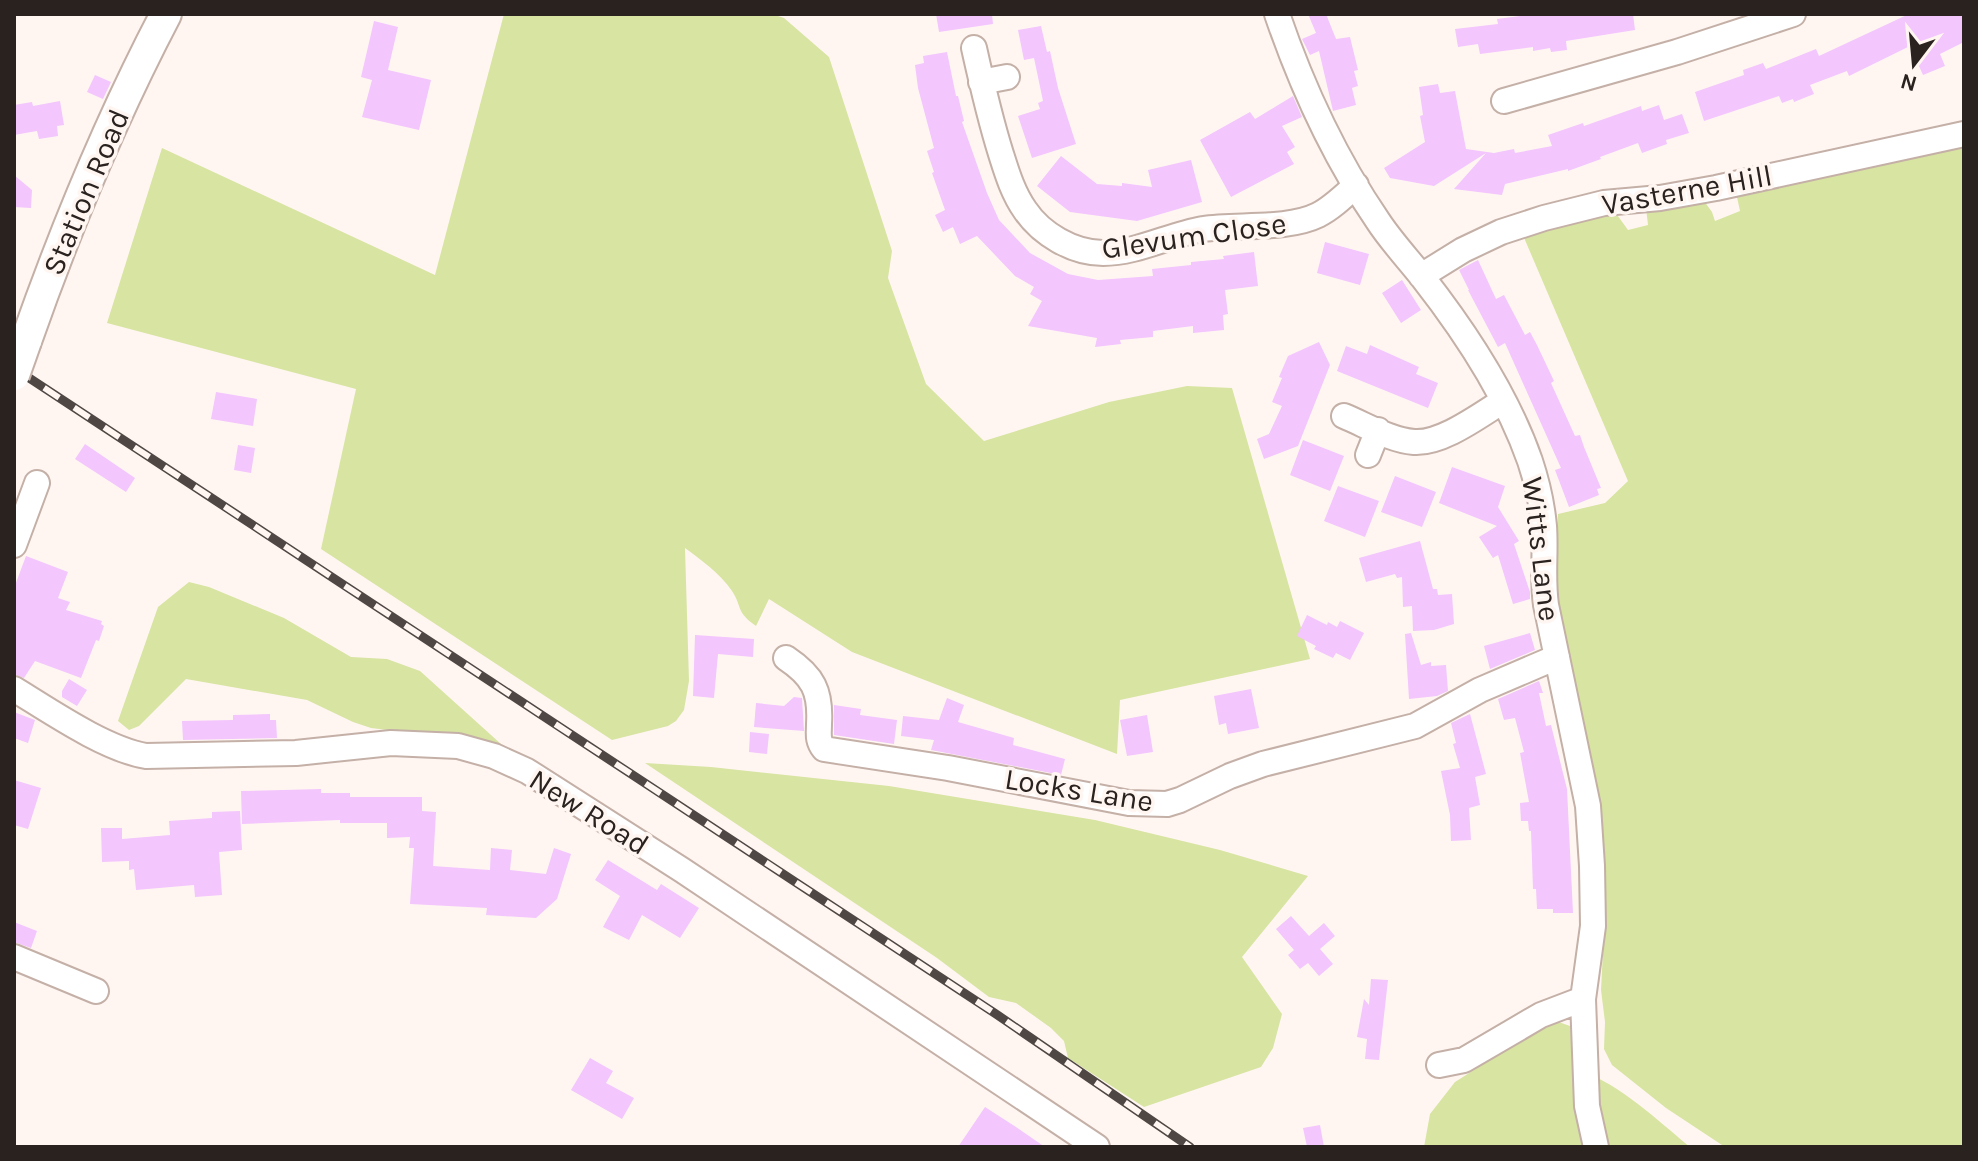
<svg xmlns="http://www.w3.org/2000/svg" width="1978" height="1161" font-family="Karla,sans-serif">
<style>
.green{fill:#d8e4a2}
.building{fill:#f3c6fd}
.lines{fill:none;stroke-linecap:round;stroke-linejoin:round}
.minor-casing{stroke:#c4b0a7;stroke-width:28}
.tertiary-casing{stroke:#c4b0a7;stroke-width:34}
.minor{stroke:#fff;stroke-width:24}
.tertiary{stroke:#fff;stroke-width:30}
.rail-casing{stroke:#4e4743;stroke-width:9}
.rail{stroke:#fff6f2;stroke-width:6;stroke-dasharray:18;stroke-linecap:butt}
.tertiary-bridge-casing{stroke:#c4b0a7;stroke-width:34;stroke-linecap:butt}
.tertiary-bridge{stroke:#fff;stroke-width:30}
.labels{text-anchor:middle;stroke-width:7;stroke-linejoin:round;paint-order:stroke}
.street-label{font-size:30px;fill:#29221e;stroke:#fff6f2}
</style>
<rect width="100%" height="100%" fill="#fff6f2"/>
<path class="green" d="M504,14H772L784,18L829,57L892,251L888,278L926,384L984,441L1109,402L1187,386L1232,388L1310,659L1120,700L1117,754L852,652L769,599L756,626C735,611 743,608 732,591C720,573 701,560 685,548L689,681L684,710L676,721L668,726L612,740L321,549L356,389L107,323L162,148L435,275Z
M1964,145V1147H1725L1666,1108L1612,1065L1604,1049L1605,1022L1601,990L1605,912L1604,854L1593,769L1566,654L1558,612L1556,554L1558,514L1605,503L1628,481L1522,233L1615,212L1628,230L1648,225L1646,208L1704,201L1712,212L1715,221L1740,211L1737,197Z
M189,582L209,587L284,618L351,657L387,659L420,671L501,744L371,728L353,722L307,700L186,679L139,726L129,730L118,721L158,607Z
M645,763L711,767L889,786L1095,820L1220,850L1308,876L1242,957L1282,1014L1273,1048L1261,1067L1144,1107L1068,1058L1064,1041L1051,1028L1016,1003L989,997L937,958Z
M1553,1020L1570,1026L1576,1038L1580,1070C1622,1086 1656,1119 1690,1147H1424L1430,1114L1455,1082Z"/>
<path class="building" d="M936,14H992L993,24L939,32Z
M1308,14H1326L1336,39L1350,37L1358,70L1354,71L1358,86L1352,88L1356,105L1333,111L1319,51L1310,55L1302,39L1316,33Z
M1536,14H1633L1635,30L1566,41L1567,50L1551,52L1550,48L1533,51V47L1480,54L1478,44L1458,47L1455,29L1498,24L1497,19Z
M1909,14H1964V42L1940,54L1945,66L1923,75L1910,46L1849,76L1847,71L1810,85L1814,94L1794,102L1793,99L1782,103L1779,96L1704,121L1695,92L1744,75L1743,70L1763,63L1766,69L1816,49L1819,56Z
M374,21L398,27L388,70L431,80L419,130L362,117L372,80L361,77Z
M1041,26L1047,52L1050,51L1058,88L1076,144L1032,158L1018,116L1040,109L1038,103L1043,101L1034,58L1024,60L1018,30Z
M947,52L956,96H958L964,121L962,122L987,193L999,220L1030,253L1068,274L1098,280L1153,276L1152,269L1191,265V262L1224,259L1223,256L1254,252L1258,286L1225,290L1228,314L1223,315L1224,330L1193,333V326L1153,331V337L1120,340L1121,344L1095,347L1097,338L1028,326L1042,301L1030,294L1034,287L1015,276L977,236L960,244L953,227L943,232L935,215L945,210L932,173L934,172L927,151L934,148L918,88L915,65L924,63L923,56Z
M95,75L111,82L103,99L87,92Z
M1438,84L1440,93L1455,91L1466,149L1494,153L1514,149L1515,153L1552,146L1548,135L1583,123L1584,126L1641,106L1642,111L1659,105L1664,120L1682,114L1689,133L1666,140L1667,144L1642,153L1638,143L1600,157L1601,159L1568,171V169L1505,184L1502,195L1454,189L1486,153L1434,186L1390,178L1384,168L1425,142L1420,116L1423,115L1419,87Z
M1293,96L1302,117L1282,126L1295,147L1287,152L1294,164L1231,197L1200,140L1250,112L1255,119Z
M60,101L64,125L57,126L58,136L39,139L37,131L14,135V105L32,102L33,106Z
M1061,156L1097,184L1122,186V183L1152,187L1148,170L1191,160L1202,202L1137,221L1070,212L1037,186Z
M14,175L32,190L31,208L14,207Z
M1325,242L1369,254L1360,285L1317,273Z
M1478,260L1496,299L1504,295L1525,335L1530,332L1537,345L1554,381L1551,383L1575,436L1580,435L1584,447L1601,488L1597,489L1599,495L1569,507L1555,470L1561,468L1505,343L1498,347L1468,290H1469L1459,270Z
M1402,280L1421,310L1401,323L1382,293Z
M1319,342L1330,365L1298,446L1264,459L1257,439L1269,434L1282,406L1272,402L1282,378L1279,377L1288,356Z
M1370,345L1419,367L1416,374L1438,383L1428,408L1337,371L1346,346L1367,354Z
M216,392L257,399L253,426L211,419Z
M1303,440L1344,456L1330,491L1290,475Z
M85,444L135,478L126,492L75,459Z
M238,445L255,448L251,473L234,470Z
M1452,467L1505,486L1498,507L1519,541L1514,544L1530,592V599L1513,604L1498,555L1493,558L1479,537L1497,526L1439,503Z
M1395,476L1436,492L1422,527L1381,512Z
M1338,486L1379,501L1365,537L1324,521Z
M1420,541L1433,589H1437L1438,595L1452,594L1454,624L1434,630L1413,631L1412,606L1403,607L1402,577L1397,578L1395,574L1366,582L1359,558Z
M26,556L68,572L58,598L70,602L66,610L102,621L101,624L104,626L99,641L96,640L81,678L35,661L24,678L14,674V588Z
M1307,615L1327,625L1328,622L1337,627L1340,621L1364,633L1350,660L1336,653L1333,658L1314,649L1316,646L1297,636Z
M1411,633L1421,665L1431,662V666L1446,665L1448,691L1437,696L1409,699L1405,634Z
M1530,633L1535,650L1490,669L1484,646Z
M695,635L754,639L753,657L718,654L714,698L693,696Z
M69,679L87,690L77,706L62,697V691Z
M1539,681L1543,693H1539L1546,726L1551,725L1567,789L1573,913H1553V909H1537L1536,889H1533L1531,831H1529L1528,821H1521L1520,803L1529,802L1520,753L1524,752L1515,718L1504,720L1498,699Z
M1251,689L1259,728L1228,734L1226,723L1219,725L1214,696Z
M794,697L802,698L804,731L754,727L756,703L784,706Z
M947,698L964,705L958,722L1014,738L1013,745L1065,759L1061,775L931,750L934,740L901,736L903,716L939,720Z
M834,705L861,709L860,715L897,720L894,744L834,735Z
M14,712L35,720L28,743L14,738Z
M270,714V720H276L277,738L183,740L182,721L233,720V715Z
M1470,714L1486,774L1475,777L1480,805L1469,808L1471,840L1451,841L1450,815L1441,771L1460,768L1453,744L1456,743L1451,723Z
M1147,715L1153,752L1127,756L1120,720Z
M750,732L769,734L767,754L749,752Z
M14,780L41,788L28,829L14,825Z
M321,789V793H350V797H422V811L436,812L433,866L490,870L491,848L512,850L510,870L546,874L554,848L571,854L557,899L536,918L486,915L487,908L410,904L414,848H409L410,837L387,838V823H340V820L242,824L241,791Z
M240,811L242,850L219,852L222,895L195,897L194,885L136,890L134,869L129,870V861L102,862L101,828H122V839L170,835L169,821L212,818V812Z
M608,860L657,890L661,884L699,908L680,938L642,915L629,940L603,927L620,896L595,880Z
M1291,916L1309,936L1324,923L1335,936L1320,949L1333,964L1319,976L1308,963L1300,969L1288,955L1294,950L1276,929Z
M14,922L37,931L31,948L14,942Z
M1371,979L1388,980L1379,1060L1365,1059L1367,1039L1357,1037L1364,999L1369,1005Z
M590,1058L613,1071L606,1083L634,1098L622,1119L571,1090Z
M985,1107L1016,1127L1045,1147H958Z
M1320,1125L1324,1147H1307L1303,1128Z"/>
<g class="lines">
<g class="minor-casing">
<path id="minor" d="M1277,14C1302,87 1334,157 1378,221C1391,241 1408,259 1423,278C1466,333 1507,395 1530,461C1537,482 1542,504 1544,526C1546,553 1542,577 1546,605L1588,806L1592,866L1593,926L1583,999L1587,1106L1596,1147
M974,48C982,84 990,119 1001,154C1007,173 1013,193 1025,210C1041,234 1073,253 1103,253C1137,253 1169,235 1203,229C1237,224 1288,230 1318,215C1332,208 1344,196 1356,185
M981,82L1007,77
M1504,101L1677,52L1793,14
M1421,276L1463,250L1501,232L1544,218L1604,203L1660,198L1716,188L1964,134
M1344,416C1366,425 1390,440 1414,442C1442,444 1480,415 1503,401
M1368,455L1378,430
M14,545L37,483
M786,658C813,676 821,691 819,724C819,734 817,740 824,749L948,768L1129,803L1167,804L1180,800L1230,776L1263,764L1415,726L1480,690L1557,657
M14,689C50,711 105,749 146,756L296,753L391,743L458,746L494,756L527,771L682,870L1097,1147
M14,957L96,991
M1439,1065L1464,1060L1541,1015L1583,999"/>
</g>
<g class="tertiary-casing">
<path id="tertiary" d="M26,341C65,230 111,119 166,14"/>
</g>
<use href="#minor" class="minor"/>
<use href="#tertiary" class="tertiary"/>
<g class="rail-casing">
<path id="rail" d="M14,368L996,1014L1190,1147"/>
</g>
<use href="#rail" class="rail"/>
<g class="tertiary-bridge-casing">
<path id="tertiary-bridge" d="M14,375L26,341"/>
</g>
<use href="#tertiary-bridge" class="tertiary-bridge"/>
</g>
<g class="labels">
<g class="street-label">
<text transform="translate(1687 190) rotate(-10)" y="10">Vasterne Hill</text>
<text transform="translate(86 192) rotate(-67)" y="10">Station Road</text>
<text transform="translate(1194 236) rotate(-8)" y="10">Glevum Close</text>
<text transform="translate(1541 549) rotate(83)" y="10">Witts Lane</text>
<text transform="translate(1079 790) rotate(9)" y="10">Locks Lane</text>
<text transform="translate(589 812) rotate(32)" y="10">New Road</text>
</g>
</g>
<rect width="1978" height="1161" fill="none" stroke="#29221e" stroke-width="32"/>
<g transform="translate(1914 64) rotate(196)" stroke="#fff6f2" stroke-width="6" paint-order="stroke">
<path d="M0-6L14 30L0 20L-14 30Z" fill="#29221e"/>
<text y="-12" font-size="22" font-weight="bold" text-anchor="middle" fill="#29221e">N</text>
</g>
</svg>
